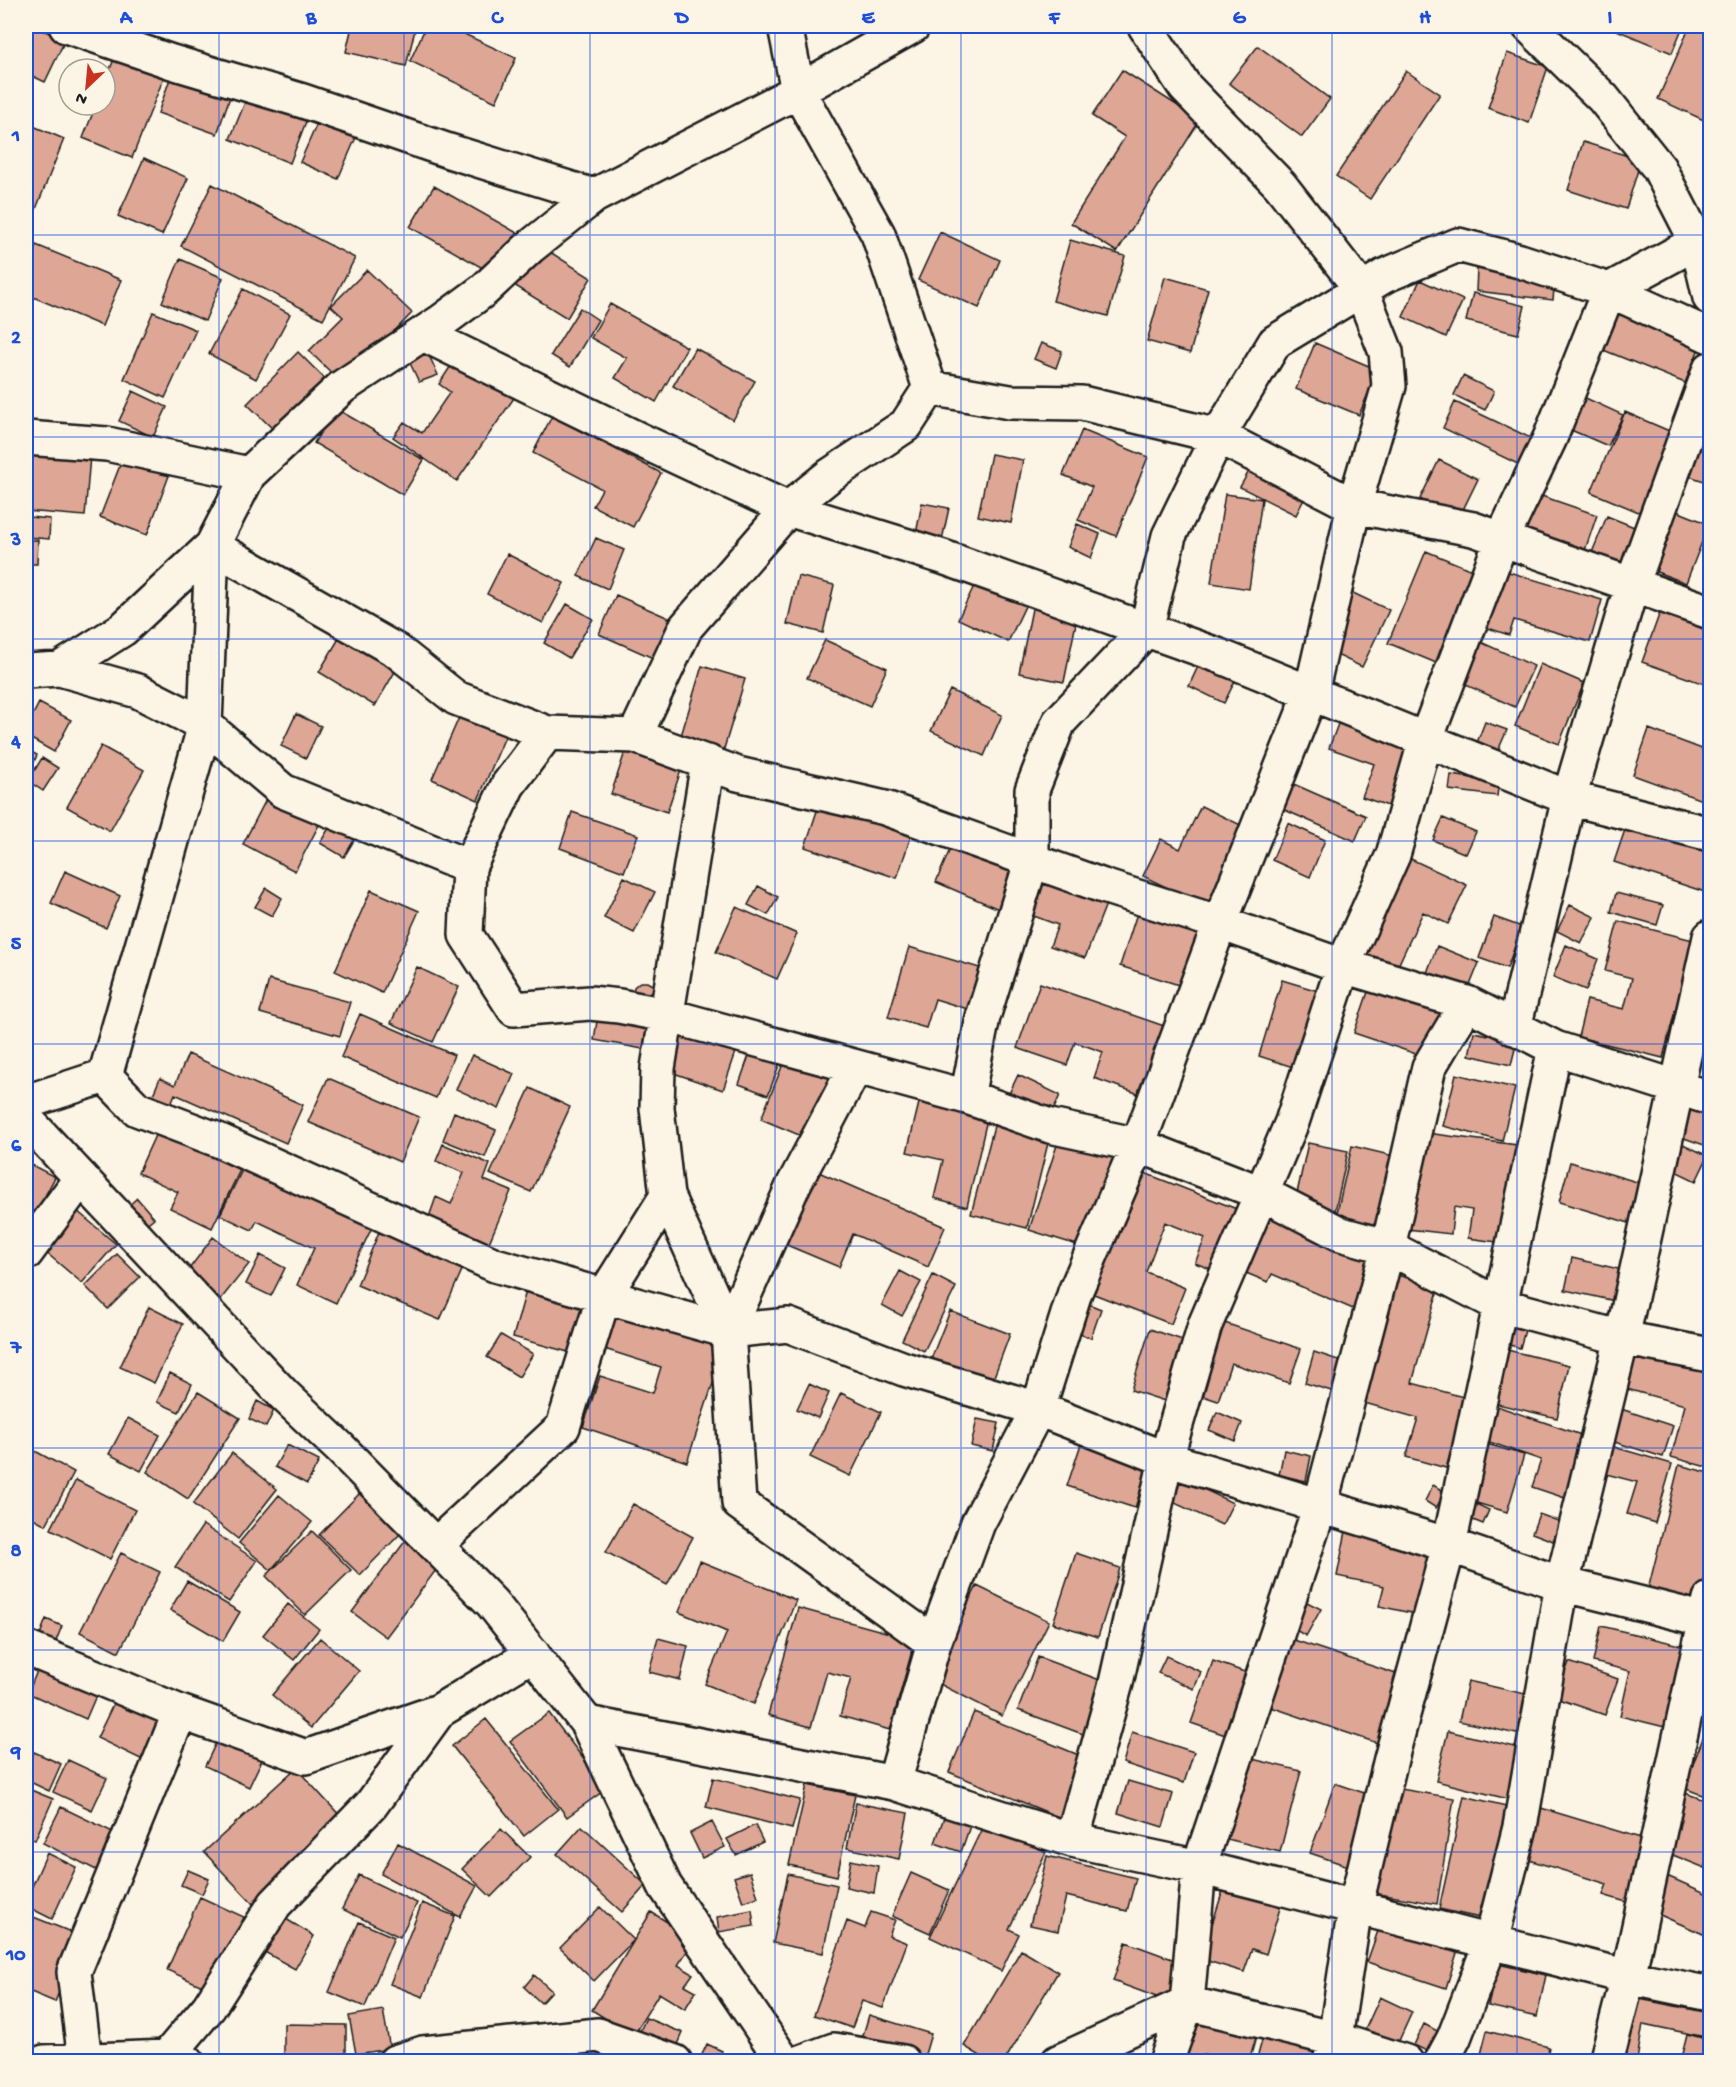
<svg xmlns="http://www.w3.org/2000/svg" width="1736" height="2087" font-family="'Gochi Hand',sans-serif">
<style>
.building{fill:#dda695;stroke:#1c1c1c;stroke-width:1.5}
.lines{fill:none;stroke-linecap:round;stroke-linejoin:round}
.street-casing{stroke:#1c1c1c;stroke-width:38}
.secondary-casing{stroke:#1c1c1c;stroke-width:38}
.street{stroke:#fcf5e5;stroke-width:33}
.secondary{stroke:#fcf5e5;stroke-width:33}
.grid{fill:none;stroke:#1d4ed8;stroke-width:1.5;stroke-opacity:0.55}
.neatline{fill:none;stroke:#1d4ed8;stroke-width:2}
.grid-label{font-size:20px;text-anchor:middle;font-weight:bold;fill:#1d4ed8}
</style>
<rect width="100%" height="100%" fill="#fcf5e5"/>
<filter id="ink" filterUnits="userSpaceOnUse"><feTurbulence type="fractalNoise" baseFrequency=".0167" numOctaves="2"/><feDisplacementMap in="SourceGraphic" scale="12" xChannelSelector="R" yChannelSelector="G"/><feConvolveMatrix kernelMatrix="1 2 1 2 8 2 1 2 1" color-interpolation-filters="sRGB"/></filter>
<g filter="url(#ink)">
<path class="building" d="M26,26H34L65,40L45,82L26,73Z
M352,26H416L406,66L346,52Z
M426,26H447L516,58L496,102L410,61Z
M1616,26H1683L1672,53L1614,29Z
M1690,26H1703L1710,29V117L1708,122L1658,99Z
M1258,46L1330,99L1302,137L1229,83Z
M1507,53L1548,67L1529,123L1488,108Z
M115,57L164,77L132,158L83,138L96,105H105V81Z
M1122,70L1200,120L1117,252L1071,223L1125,137L1092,116Z
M1406,71L1440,94L1370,199L1336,176Z
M172,73L231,94L217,134L158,113Z
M248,95L307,119L290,163L230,139Z
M319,119L357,135L338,179L300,162Z
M26,123L64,139L30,224L26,222Z
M1583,142L1641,160L1626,209L1568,190Z
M144,158L188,178L162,235L118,216Z
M212,184L355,258L323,319L181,246Z
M434,186L519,234L495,275L410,227Z
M940,232L1000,260L979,308L918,280Z
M1070,240L1125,256L1108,316L1053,301Z
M36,245L121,280L102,326L26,294V270Z
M539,245L591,278L567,318L514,285Z
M180,259L223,278L205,321L162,302Z
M1477,269L1555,278L1553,300L1476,291Z
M367,270L412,313L343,384L309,351L343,317L331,306Z
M1165,277L1208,289L1190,353L1147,341Z
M1420,280L1463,300L1446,337L1403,317Z
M243,289L290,314L256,379L209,354Z
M1473,293L1525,306L1518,334L1466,321Z
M610,304L687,347L656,402L615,378L627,358L591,338Z
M1614,304L1702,341L1685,383L1596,347Z
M580,308L598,320L570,367L551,355Z
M153,312L196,330L165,398L124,379Z
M1041,343L1062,351L1056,368L1034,359Z
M1315,343L1378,370L1359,415L1296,389Z
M695,348L755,381L733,420L673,386Z
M298,352L326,380L275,431L247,404Z
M428,353L438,375L419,382L409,361Z
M456,358L514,398L457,481L393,437L404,422L422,433L450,392L439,384Z
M1463,376L1494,391L1485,410L1454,395Z
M133,391L167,407L153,437L119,421Z
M1579,395L1623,415L1608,446L1564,427Z
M1710,398V483L1683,474Z
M1455,402L1537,441L1524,467L1443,428Z
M335,408L424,460L403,495L314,443Z
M1625,412L1674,433L1641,513L1591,492Z
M552,416L661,473L633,527L593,506L602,489L533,453Z
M1082,430L1148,457L1116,536L1078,520L1092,487L1063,475Z
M26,451L90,456L85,516L26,511Z
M991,454L1023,460L1011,523L978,516Z
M124,455L170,473L147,535L100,517Z
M1439,460L1478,479L1459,518L1420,499Z
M1252,466L1307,493L1296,515L1240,487Z
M1225,494L1262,499L1249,589L1211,583Z
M1536,494L1597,515L1583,556L1523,536Z
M922,503L949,508L942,540L916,534Z
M1669,508L1709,524L1686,583L1646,568Z
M1607,516L1639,529L1623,568L1591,555Z
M29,517L50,519L49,539L27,537Z
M1077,524L1100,534L1091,558L1068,547Z
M596,538L624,550L608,589L578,576Z
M26,540H38L37,564H26Z
M1426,551L1479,573L1441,665L1388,643Z
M507,554L564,583L543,623L487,594Z
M1499,569L1602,600L1590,642L1514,620L1509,635L1482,626Z
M798,576L834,585L823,633L787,624Z
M977,580L1026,604L1008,642L958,619Z
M1351,592L1389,610L1362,667L1324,649Z
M616,595L671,619L653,658L599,634Z
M567,604L593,619L569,658L544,643Z
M1033,604L1078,613L1064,682L1019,673Z
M1663,604L1710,621V686L1642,662Z
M344,630L400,663L375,706L319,672Z
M825,640L887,668L870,706L807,678Z
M1476,640L1534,666L1515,707L1457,681Z
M1200,662L1236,679L1224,703L1189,686Z
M1540,664L1584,683L1559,744L1515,726Z
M702,666L745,679L723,752L680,739Z
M950,690L1002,715L984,756L931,731Z
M39,703L71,720L54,752L26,736V728Z
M461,713L507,732L478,800L432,779Z
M296,714L321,726L306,758L281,746Z
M1341,716L1420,745L1397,809L1362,797L1374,764L1329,748Z
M1485,722L1507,730L1497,753L1476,745Z
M1649,729L1710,752V803L1633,775Z
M101,746L144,770L110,831L67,807Z
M26,749L37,755L26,780Z
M626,749L682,767L667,812L611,794Z
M42,758L58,768L43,791L28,781Z
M1451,775L1499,782L1497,796L1449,790Z
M1289,782L1366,816L1355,841L1278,807Z
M271,790L323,817L295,871L243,844Z
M821,799L913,830L897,878L805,847Z
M1201,806L1247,828L1207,907L1143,876L1161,839L1180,849Z
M572,812L638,835L624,872L560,848Z
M1443,818L1476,832L1466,854L1433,840Z
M1629,818L1710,845V876L1705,892L1614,862Z
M332,823L356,837L344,857L320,843Z
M1288,823L1325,840L1310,877L1272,860Z
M954,840L1019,867L1001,910L936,882Z
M1400,854L1467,885L1448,924L1423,912L1396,970L1355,951Z
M65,871L120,896L106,928L51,903Z
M1046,876L1108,899L1085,958L1050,946L1058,925L1031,915Z
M624,877L655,892L634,933L604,918Z
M758,886L778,897L768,915L748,905Z
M266,888L282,898L272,916L255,907Z
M371,890L419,911L382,993L335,971Z
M1616,893L1663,905L1657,925L1611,912Z
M1570,905L1595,917L1581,943L1557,931Z
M736,907L797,934L777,979L716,952Z
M1139,907L1200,928L1182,986L1120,966Z
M1494,917L1522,927L1507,968L1479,958Z
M1618,921L1693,940L1663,1058L1578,1037L1587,1000L1624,1009L1632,978L1605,971Z
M1566,945L1598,959L1586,990L1553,977Z
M1437,946L1479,963L1466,995L1425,978Z
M909,947L983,969L971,1010L935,999L926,1028L888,1017Z
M417,967L459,987L433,1042L391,1023Z
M269,980L350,1002L340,1036L260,1013Z
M1282,980L1325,993L1302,1070L1259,1056Z
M640,982H647L654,986L657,993L642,1006L632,995L634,987Z
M1040,983L1167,1027L1142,1095L1094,1078L1103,1052L1075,1042L1067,1065L1017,1048Z
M1371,983L1442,1007L1425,1057L1354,1033Z
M599,1009L654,1018L649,1050L594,1040Z
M360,1014L454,1055L436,1098L341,1057Z
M677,1028L737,1049L723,1090L662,1069Z
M1474,1032L1517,1041L1511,1065L1469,1055Z
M752,1047L782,1057L768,1095L739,1084Z
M188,1054L303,1105L286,1143L175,1094L170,1106L152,1097L160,1078L175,1085Z
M787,1054L838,1073L811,1140L761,1119Z
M472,1055L514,1074L499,1109L456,1089Z
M1456,1074L1515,1088L1502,1141L1443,1126Z
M1018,1075L1060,1095L1048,1122L1005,1102Z
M328,1078L419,1117L400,1162L308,1122Z
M530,1088L570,1107L531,1192L490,1174Z
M1693,1100L1710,1106V1147L1681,1137Z
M919,1103L987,1119L967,1207L934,1198L943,1160L907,1152Z
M454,1112L496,1130L485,1157L443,1140Z
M995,1122L1050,1135L1027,1228L971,1214Z
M157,1131L240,1170L212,1228L170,1208L178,1192L138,1173Z
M1419,1132L1517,1145L1504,1243L1468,1238L1472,1210L1454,1207L1451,1234L1407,1229Z
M1059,1139L1119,1158L1090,1249L1029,1230Z
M1308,1143L1348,1151L1334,1216L1294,1207Z
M1681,1143L1708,1156L1696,1181L1669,1168Z
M443,1144L490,1164L484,1180L511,1191L488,1245L428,1220L436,1197L451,1204L464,1173L436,1161Z
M1352,1146L1398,1157L1382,1228L1336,1217Z
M26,1162L55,1177L36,1213L26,1208Z
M246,1162L374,1223L336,1303L297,1285L314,1248L257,1221L252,1230L220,1215Z
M1570,1162L1647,1185L1636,1225L1559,1202Z
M814,1170L945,1227L928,1267L853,1234L839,1267L782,1243Z
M1142,1172L1247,1213L1224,1274L1195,1263L1205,1238L1165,1222L1146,1272L1185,1288L1171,1324L1094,1294Z
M137,1198L154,1218L143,1227L126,1208Z
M1261,1205L1376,1255L1353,1309L1272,1274L1268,1282L1234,1268Z
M76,1210L116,1244L82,1283L43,1250Z
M379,1232L463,1268L440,1320L357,1285Z
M213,1237L249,1264L221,1299L186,1273Z
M117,1254L140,1277L108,1309L85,1286Z
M260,1255L285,1268L271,1296L246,1284Z
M1572,1258L1627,1271L1620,1302L1565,1290Z
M900,1271L921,1282L902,1316L882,1305Z
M933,1275L956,1287L924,1351L902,1340Z
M1397,1275L1439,1287L1412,1383L1467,1398L1446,1468L1406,1457L1418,1418L1361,1402Z
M526,1291L584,1307L572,1353L513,1337Z
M1081,1301L1101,1309L1091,1338L1071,1331Z
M608,1305L726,1344L687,1462L583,1427L600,1376L653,1393L661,1367L595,1346Z
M149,1307L183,1324L154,1383L120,1367Z
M950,1311L1010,1334L992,1382L931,1359Z
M1503,1316L1527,1323L1520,1348L1496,1341Z
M1216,1320L1301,1349L1289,1383L1231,1363L1218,1401L1191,1392Z
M1150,1329L1197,1345L1177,1405L1131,1390Z
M501,1335L533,1354L519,1377L487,1357Z
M1634,1344L1710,1364V1468L1671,1457L1685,1405L1623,1388Z
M1503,1349L1569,1365L1557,1418L1489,1402Z
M1314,1352L1347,1363L1338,1393L1305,1383Z
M170,1373L192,1384L179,1412L157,1402Z
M809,1384L829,1393L818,1418L797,1409Z
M198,1392L240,1418L188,1499L147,1472Z
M841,1393L881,1412L850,1476L810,1457Z
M257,1401L274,1410L266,1427L249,1419Z
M1494,1405L1587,1437L1565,1498L1532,1487L1541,1460L1481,1439Z
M1615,1407L1673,1426L1663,1457L1605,1439Z
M1217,1412L1242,1423L1235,1441L1209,1430Z
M128,1418L160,1435L141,1471L109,1454Z
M977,1419L999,1423L993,1451L971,1446Z
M1083,1438L1150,1459L1135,1508L1067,1486Z
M1480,1442L1524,1455L1507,1512L1463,1499Z
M287,1445L319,1461L307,1484L275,1467Z
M1614,1447L1672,1464L1655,1523L1627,1514L1637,1482L1606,1474Z
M1284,1450L1311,1456L1306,1481L1279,1475Z
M35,1451L74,1472L46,1525L26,1514V1470Z
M232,1453L277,1489L238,1539L193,1504Z
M1679,1465L1710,1473V1567L1702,1603L1648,1590Z
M1174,1475L1233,1503L1222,1525L1164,1498Z
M76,1480L135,1510L110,1559L51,1529Z
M1433,1485L1445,1492L1436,1508L1425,1501Z
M362,1491L402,1532L360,1575L319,1535Z
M279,1495L312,1522L271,1570L239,1543Z
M1474,1503L1489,1510L1483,1524L1468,1518Z
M633,1504L693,1537L667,1585L606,1552Z
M1539,1514L1561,1522L1553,1541L1532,1533Z
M203,1525L257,1561L229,1602L175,1567Z
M312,1531L351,1570L305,1615L266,1576Z
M1346,1531L1434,1550L1420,1615L1379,1606L1384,1586L1337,1576Z
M409,1536L442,1562L386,1637L352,1612Z
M121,1553L160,1572L119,1652L80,1632Z
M1076,1553L1120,1568L1098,1637L1053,1623Z
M700,1561L796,1600L754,1704L705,1684L727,1632L679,1612Z
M187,1581L240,1612L223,1641L170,1610Z
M977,1586L1049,1621L1002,1716L930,1679Z
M1299,1598L1321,1609L1306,1636L1285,1624Z
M288,1604L319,1629L294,1660L263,1635Z
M798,1608L915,1640L890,1730L840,1716L851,1678L827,1672L811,1727L768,1715Z
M46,1619L62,1626L52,1651L36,1645Z
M1601,1626L1693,1648L1673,1729L1620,1716L1630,1671L1593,1662Z
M320,1638L359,1671L311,1728L272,1695Z
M658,1638L688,1646L680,1680L649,1672Z
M1291,1639L1405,1677L1383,1745L1268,1706Z
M1166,1656L1201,1672L1194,1689L1158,1673Z
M1038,1657L1108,1683L1088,1736L1018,1710Z
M1213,1661L1256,1676L1234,1738L1191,1723Z
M1569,1662L1618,1679L1605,1715L1556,1698Z
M39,1666L98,1691L86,1719L28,1693Z
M1468,1681L1543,1698L1534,1738L1459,1721Z
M119,1692L171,1717L149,1763L97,1738Z
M974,1712L1086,1758L1061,1818L949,1772Z
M549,1713L606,1789L567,1817L510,1741Z
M486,1719L558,1809L524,1836L452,1746Z
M1706,1730L1710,1732V1798L1684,1788Z
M1448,1731L1528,1750L1516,1801L1436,1781Z
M221,1732L265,1753L249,1787L205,1766Z
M1132,1732L1194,1752L1184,1783L1123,1763Z
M34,1752L61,1764L49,1791L26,1780V1771Z
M1244,1757L1301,1771L1280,1852L1223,1838Z
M68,1760L107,1778L92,1810L53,1792Z
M296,1768L344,1820L253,1904L204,1852Z
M713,1778L800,1800L792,1829L706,1807Z
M1128,1781L1173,1794L1163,1827L1118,1813Z
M1335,1783L1373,1796L1348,1866L1310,1853Z
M807,1785L855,1795L837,1876L789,1865Z
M1389,1787L1454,1798L1437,1904L1373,1893Z
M26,1788L53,1799L35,1840L26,1836Z
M1685,1793L1710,1802V1853L1705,1868L1663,1851Z
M1464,1796L1519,1809L1494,1921L1439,1909Z
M856,1803L908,1813L899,1859L847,1848Z
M61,1807L119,1835L100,1872L43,1843Z
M1541,1808L1654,1842L1636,1905L1603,1895L1607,1884L1526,1859Z
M944,1817L970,1826L961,1852L935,1843Z
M712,1822L725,1847L702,1858L690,1833Z
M985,1822L1046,1852L1009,1929L1019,1934L1001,1971L930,1937Z
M755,1825L763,1842L736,1855L727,1839Z
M582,1826L646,1885L622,1912L557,1854Z
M501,1829L530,1857L491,1897L462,1869Z
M398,1843L477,1886L460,1917L381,1874Z
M47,1853L76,1867L52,1919L26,1906V1900Z
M1047,1856L1136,1878L1127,1911L1066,1896L1058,1931L1030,1925Z
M851,1860L878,1866L874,1893L846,1887Z
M188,1870L209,1879L202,1894L181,1885Z
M750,1872L758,1897L743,1902L734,1877Z
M911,1873L949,1890L930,1933L892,1916Z
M788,1874L837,1885L823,1953L773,1943Z
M359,1875L417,1903L400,1937L342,1909Z
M1667,1876L1710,1895V1937L1651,1911Z
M1224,1887L1281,1905L1266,1954L1252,1949L1244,1972L1201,1959Z
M200,1897L244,1917L211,1990L167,1970Z
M422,1903L455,1916L423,1997L390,1984Z
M600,1907L634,1940L594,1981L560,1948Z
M752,1910L754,1926L719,1932L717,1917Z
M651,1912L695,1939L678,1965L693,1974L685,1985L696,1991L685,2009L659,1993L633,2036L592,2010Z
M871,1912L895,1920L889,1936L907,1943L883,2008L862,2001L852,2028L814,2015L847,1921L865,1928Z
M26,1914L81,1936L55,2002L26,1990Z
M281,1916L314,1936L295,1969L261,1950Z
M359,1922L394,1937L365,2007L329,1992Z
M1379,1928L1457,1953L1446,1988L1367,1962Z
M1126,1942L1183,1963L1170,2002L1113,1981Z
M1021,1950L1058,1972L1004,2062H990L964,2046Z
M1498,1964L1546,1975L1537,2017L1488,2006Z
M534,1975L552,1991L541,2003L524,1987Z
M1380,1997L1412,2012L1397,2045L1365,2030Z
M1639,1999L1710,2013V2038L1643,2024L1637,2060L1617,2057L1625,2015L1636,2017Z
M383,2010L390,2049L356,2054L349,2016Z
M1191,2010L1258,2030L1249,2062H1227L1204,2055L1202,2062H1176Z
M869,2015L931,2034L923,2061L861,2042Z
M646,2018L683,2033L676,2049L639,2033Z
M284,2024L346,2025V2062H284Z
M1424,2024L1443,2034L1433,2054L1414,2045Z
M1265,2030L1328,2047L1324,2062H1256Z
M1487,2031L1549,2047L1546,2062H1479Z
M1687,2034L1710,2040V2062H1680Z
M591,2044L611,2057L608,2062H580Z
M707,2044L722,2051L718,2062H706L700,2059Z"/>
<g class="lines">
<g class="street-casing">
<path id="street" d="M66,26L172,62L303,101L449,151L594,196
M785,26L798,91L878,234L930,388
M1529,26L1603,98L1659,168L1697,242L1710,298
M423,334L638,439L788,509L943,557L1217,655L1569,798L1710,834
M26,438L107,444L249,474
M60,669L138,691L205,725L283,791L469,867L508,785L547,733
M26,671L60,669L123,629L212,546L249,474L342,387L442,321L484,290L530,247L594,196L798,91L913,26
M635,736L738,774L885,808L1103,886L1220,923L1343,966L1467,1003L1555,1048L1710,1098
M708,762L658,1068L657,1108L667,1196L728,1331L739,1503L934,1643
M469,867L466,935L514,1009L590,1003L619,1006L666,1015L967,1097L1050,1126L1138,1145L1261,1193L1341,1234L1388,1247L1500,1305L1622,1338L1710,1355
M1514,1028L1569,798L1632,585L1710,369
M105,1076L137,1109L218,1140L495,1265L728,1331L788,1325L904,1369L1038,1409L1166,1459L1449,1545L1562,1584L1710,1621
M967,1097L983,1017L1032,860V790L1059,722L1146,630L1169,536L1218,436L1354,506L1473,529L1710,612
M26,1102L105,1076L205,725L212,546L397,651L456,698L547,733L635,736L686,627L788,509L829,476L906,425L930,388L1010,402L1082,403L1218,436L1275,342L1384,276L1458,245L1520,261L1609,290L1710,336
M26,1253L81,1178
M728,1331L794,1184L855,1068
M436,1545L563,1427L604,1296L667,1196
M26,1648L180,1712
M587,1723L894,1783L1072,1840L1199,1867L1628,1977L1710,1994
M894,1783L934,1643L978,1523L1038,1409L1075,1292L1138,1145L1220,923L1311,693L1354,506L1389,386L1386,352L1361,289L1280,185L1185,87L1145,26
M1072,1840L1116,1683L1166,1459L1205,1325L1292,1122L1343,966L1393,855L1426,739L1502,539L1550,438L1609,290L1697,242H1710
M85,2060L74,1972L180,1712L306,1757L439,1711
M44,2062L167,2057L187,2062
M165,2062L167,2057L209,2007L275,1904L371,1805L439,1711L533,1654
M395,2062L423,2053L598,2035L675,2062
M801,2062L834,2050L903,2062
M1058,2062L1187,2003L1335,2039L1406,2062
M1166,2062L1187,2003L1199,1867L1320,1506L1388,1247L1429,1067L1467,1003
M1330,2062L1335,2039L1355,1908L1391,1759L1449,1545L1555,1048
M1441,2062L1454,2038L1491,1942L1520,1827L1562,1584L1622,1338L1710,937
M1606,2062L1628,1977L1710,1599"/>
</g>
<g class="secondary-casing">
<path id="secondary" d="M26,1119L284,1395L340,1448L492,1603L587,1723L665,1886L784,2062"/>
</g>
<use href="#street" class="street"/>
<use href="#secondary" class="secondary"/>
</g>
</g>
<path class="grid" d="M219,26V2062M404,26V2062M590,26V2062M775,26V2062M961,26V2062M1146,26V2062M1332,26V2062M1517,26V2062M26,235H1710M26,437H1710M26,639H1710M26,841H1710M26,1044H1710M26,1246H1710M26,1448H1710M26,1650H1710M26,1852H1710"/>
<rect width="1736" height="2087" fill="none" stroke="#fcf5e5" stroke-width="66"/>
<g transform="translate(87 87) rotate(206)"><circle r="28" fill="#fcf5e5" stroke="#a29e95" stroke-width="1.5"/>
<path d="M0-4.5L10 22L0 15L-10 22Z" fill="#c8321e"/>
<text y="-9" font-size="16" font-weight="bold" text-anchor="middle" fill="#1c1c1c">N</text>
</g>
<rect x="33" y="33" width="1670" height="2021" class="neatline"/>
<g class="grid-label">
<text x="126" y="23">A</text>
<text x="311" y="23">B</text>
<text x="497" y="23">C</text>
<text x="682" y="23">D</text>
<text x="868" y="23">E</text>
<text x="1054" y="23">F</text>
<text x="1239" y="23">G</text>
<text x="1425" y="23">H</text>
<text x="1610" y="23">I</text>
<text x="16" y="141">1</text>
<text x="16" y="343">2</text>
<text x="16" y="545">3</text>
<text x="16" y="747">4</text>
<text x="16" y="949">5</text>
<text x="16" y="1151">6</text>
<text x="16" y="1353">7</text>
<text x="16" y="1556">8</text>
<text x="16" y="1758">9</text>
<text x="16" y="1960">10</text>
</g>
</svg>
